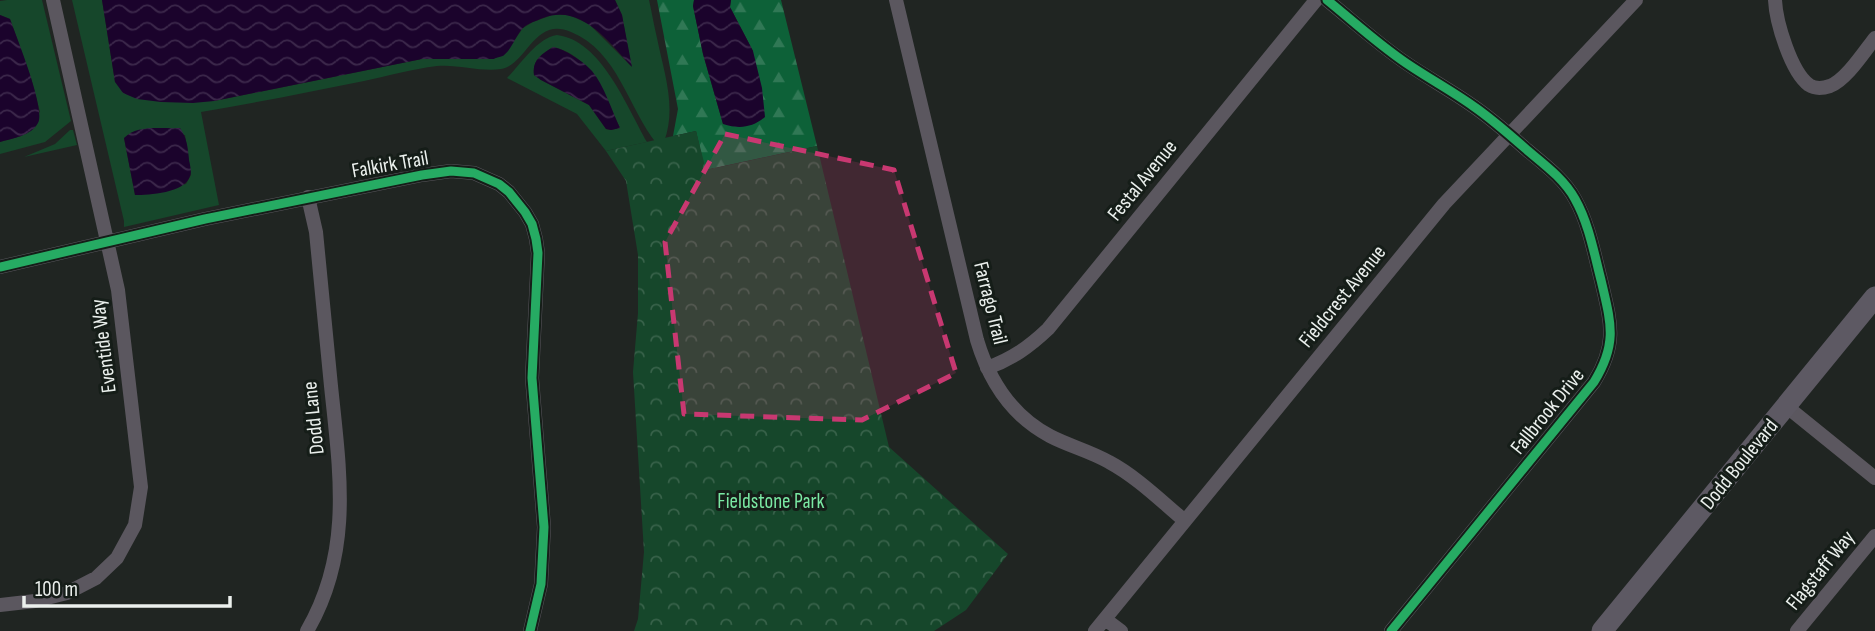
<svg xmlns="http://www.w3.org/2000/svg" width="1875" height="631" font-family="'Sofia Sans Condensed',sans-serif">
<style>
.green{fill:#16472b;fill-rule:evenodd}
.forest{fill:url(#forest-firs)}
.park{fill:url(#park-crowns)}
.water{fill:url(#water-waves)}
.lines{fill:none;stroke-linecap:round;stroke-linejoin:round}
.street{stroke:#5b575f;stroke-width:14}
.secondary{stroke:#5d5963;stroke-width:21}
.cycleway-casing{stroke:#151d18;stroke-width:13}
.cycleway{stroke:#26ab63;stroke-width:9}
.marked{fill:#c83871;fill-opacity:0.2;stroke:#c83871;stroke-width:5;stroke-dasharray:14 9;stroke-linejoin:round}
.labels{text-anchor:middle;stroke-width:6;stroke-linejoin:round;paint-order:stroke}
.street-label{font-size:21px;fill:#ebf0ed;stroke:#151d18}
.park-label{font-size:21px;fill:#7ae8a3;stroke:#151d18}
</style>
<defs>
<pattern id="forest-firs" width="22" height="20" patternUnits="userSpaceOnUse" patternTransform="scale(1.75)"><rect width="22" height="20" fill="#0d6138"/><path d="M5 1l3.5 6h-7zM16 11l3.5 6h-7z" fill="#307855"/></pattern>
<pattern id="park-crowns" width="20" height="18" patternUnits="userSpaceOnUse" patternTransform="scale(1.75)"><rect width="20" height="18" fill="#16472b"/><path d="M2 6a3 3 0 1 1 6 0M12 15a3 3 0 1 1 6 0" fill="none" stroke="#38624a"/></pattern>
<pattern id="water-waves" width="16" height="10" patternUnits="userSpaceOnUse" patternTransform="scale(1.75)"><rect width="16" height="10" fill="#1b032c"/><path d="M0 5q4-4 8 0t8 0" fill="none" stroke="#3c284b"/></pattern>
</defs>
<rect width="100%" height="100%" fill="#202522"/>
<path class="green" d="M7,0H42L71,121L45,142L0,154V142L21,136L40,112L31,78L10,19L0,15V1Z
M72,0H102L115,82L161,102L214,101L422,59L494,58L504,55L523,28L533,22L555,14L569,15L589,24L631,66L622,15L615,0H649C652,13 654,26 657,38C664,73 677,107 664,142L657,144C628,108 618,51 571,32C534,16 527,65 501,69C480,72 458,64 437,66C412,69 388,76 364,81C309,92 255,103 201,112L219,205L124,227V221ZM185,135L191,175L186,184L135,195L124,138Z
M557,35C601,40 627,107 647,142L606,151L577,114L507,78C521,64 537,38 557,35ZM553,47C590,54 606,97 620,128L611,130L606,129L589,105L541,80L534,75C532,60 541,55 553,47Z
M70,130H73L77,145L24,157L55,144Z"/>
<path class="forest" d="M657,0H694L693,6L703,54L723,124L753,51L730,7L731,0H781L817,146L705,170L696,131L673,136L678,109Z"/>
<path class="park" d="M696,131L706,170L817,146L889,447L1008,554L966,610L934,631H634L638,619L644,552L633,372L638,313V255L626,181L606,151Z"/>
<path class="water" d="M102,0H615L622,15L632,67C609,42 581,3 543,18C536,21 528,23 523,28C516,35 512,49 504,55C504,56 495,58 494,59H422L214,101L193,103L161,102L137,99L123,93L115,82Z
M694,0H731L730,7L753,51L762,88L765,117C752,128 739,129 723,124L703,54L693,6Z
M0,15L10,19C16,36 46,109 38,123C31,136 13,138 0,142Z
M553,47C565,49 584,62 592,71C604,85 612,111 620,128L611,130L606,129L589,105L541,80L534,75C532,60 541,55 553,47Z
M180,128C187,138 188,148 189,160C190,165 192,172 190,176C185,193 149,195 135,195L124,138C137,124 161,129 180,128Z"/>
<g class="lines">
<path class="street" d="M896,0L977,340C989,380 1012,416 1050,436C1069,446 1090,451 1109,462C1137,477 1161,501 1185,521
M1327,0C1353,21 1378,44 1406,63C1428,78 1452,91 1473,106C1492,119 1510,135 1527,150C1545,165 1564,179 1575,199C1589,224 1594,253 1601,280C1611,323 1618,343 1594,382L1391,631
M1775,0C1776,22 1791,72 1809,85C1815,89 1824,88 1830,86C1846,80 1864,52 1875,38
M0,267L205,219L422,175L451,171L474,173L499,184L509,192L525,212L532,224L536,239L538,253L532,378L544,527L541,584L530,631
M987,368C1012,359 1029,347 1048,329L1316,0
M1786,406L1875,478
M0,605L35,601L67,593L96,578L117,558L135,525L141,487L118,290L53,0
M1105,619L1121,631
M307,631C353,552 340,473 331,386C326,335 321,283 316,232L308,197
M1095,631L1444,204L1636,0
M1797,631L1875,536"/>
<path class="secondary" d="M1602,631L1875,297"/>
<g class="cycleway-casing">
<path id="cycleway" d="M1327,0C1353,21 1378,44 1406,63C1428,78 1452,91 1473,106C1492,119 1510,135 1527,150C1545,165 1564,179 1575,199C1589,224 1594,253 1601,280C1611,323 1618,343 1594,382L1391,631
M0,267L205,219L422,175L451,171L474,173L499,184L509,192L525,212L532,224L536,239L538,253L532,378L544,527L541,584L530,631"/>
</g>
<use href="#cycleway" class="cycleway"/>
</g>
<path class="marked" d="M725,134L894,170L956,373L862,420L684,414L665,242Z"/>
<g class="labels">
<g class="street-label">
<text transform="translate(390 164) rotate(-10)" y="7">Falkirk Trail</text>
<text transform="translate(1142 180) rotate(-51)" y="7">Festal Avenue</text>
<text transform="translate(1342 296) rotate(-51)" y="7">Fieldcrest Avenue</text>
<text transform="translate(991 303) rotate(76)" y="7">Farrago Trail</text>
<text transform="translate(103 346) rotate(-97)" y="7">Eventide Way</text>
<text transform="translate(1547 411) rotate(-51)" y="7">Fallbrook Drive</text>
<text transform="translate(313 418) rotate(-96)" y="7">Dodd Lane</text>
<text transform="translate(1739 464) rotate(-51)" y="7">Dodd Boulevard</text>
<text transform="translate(1820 570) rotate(-51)" y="7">Flagstaff Way</text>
</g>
<g class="park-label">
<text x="771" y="508">Fieldstone Park</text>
</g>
</g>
<path d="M24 596v10h206v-10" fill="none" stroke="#ebf0ed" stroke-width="3.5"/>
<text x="35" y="596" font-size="21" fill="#ebf0ed" stroke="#151d18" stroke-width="5" paint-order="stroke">100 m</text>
</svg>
